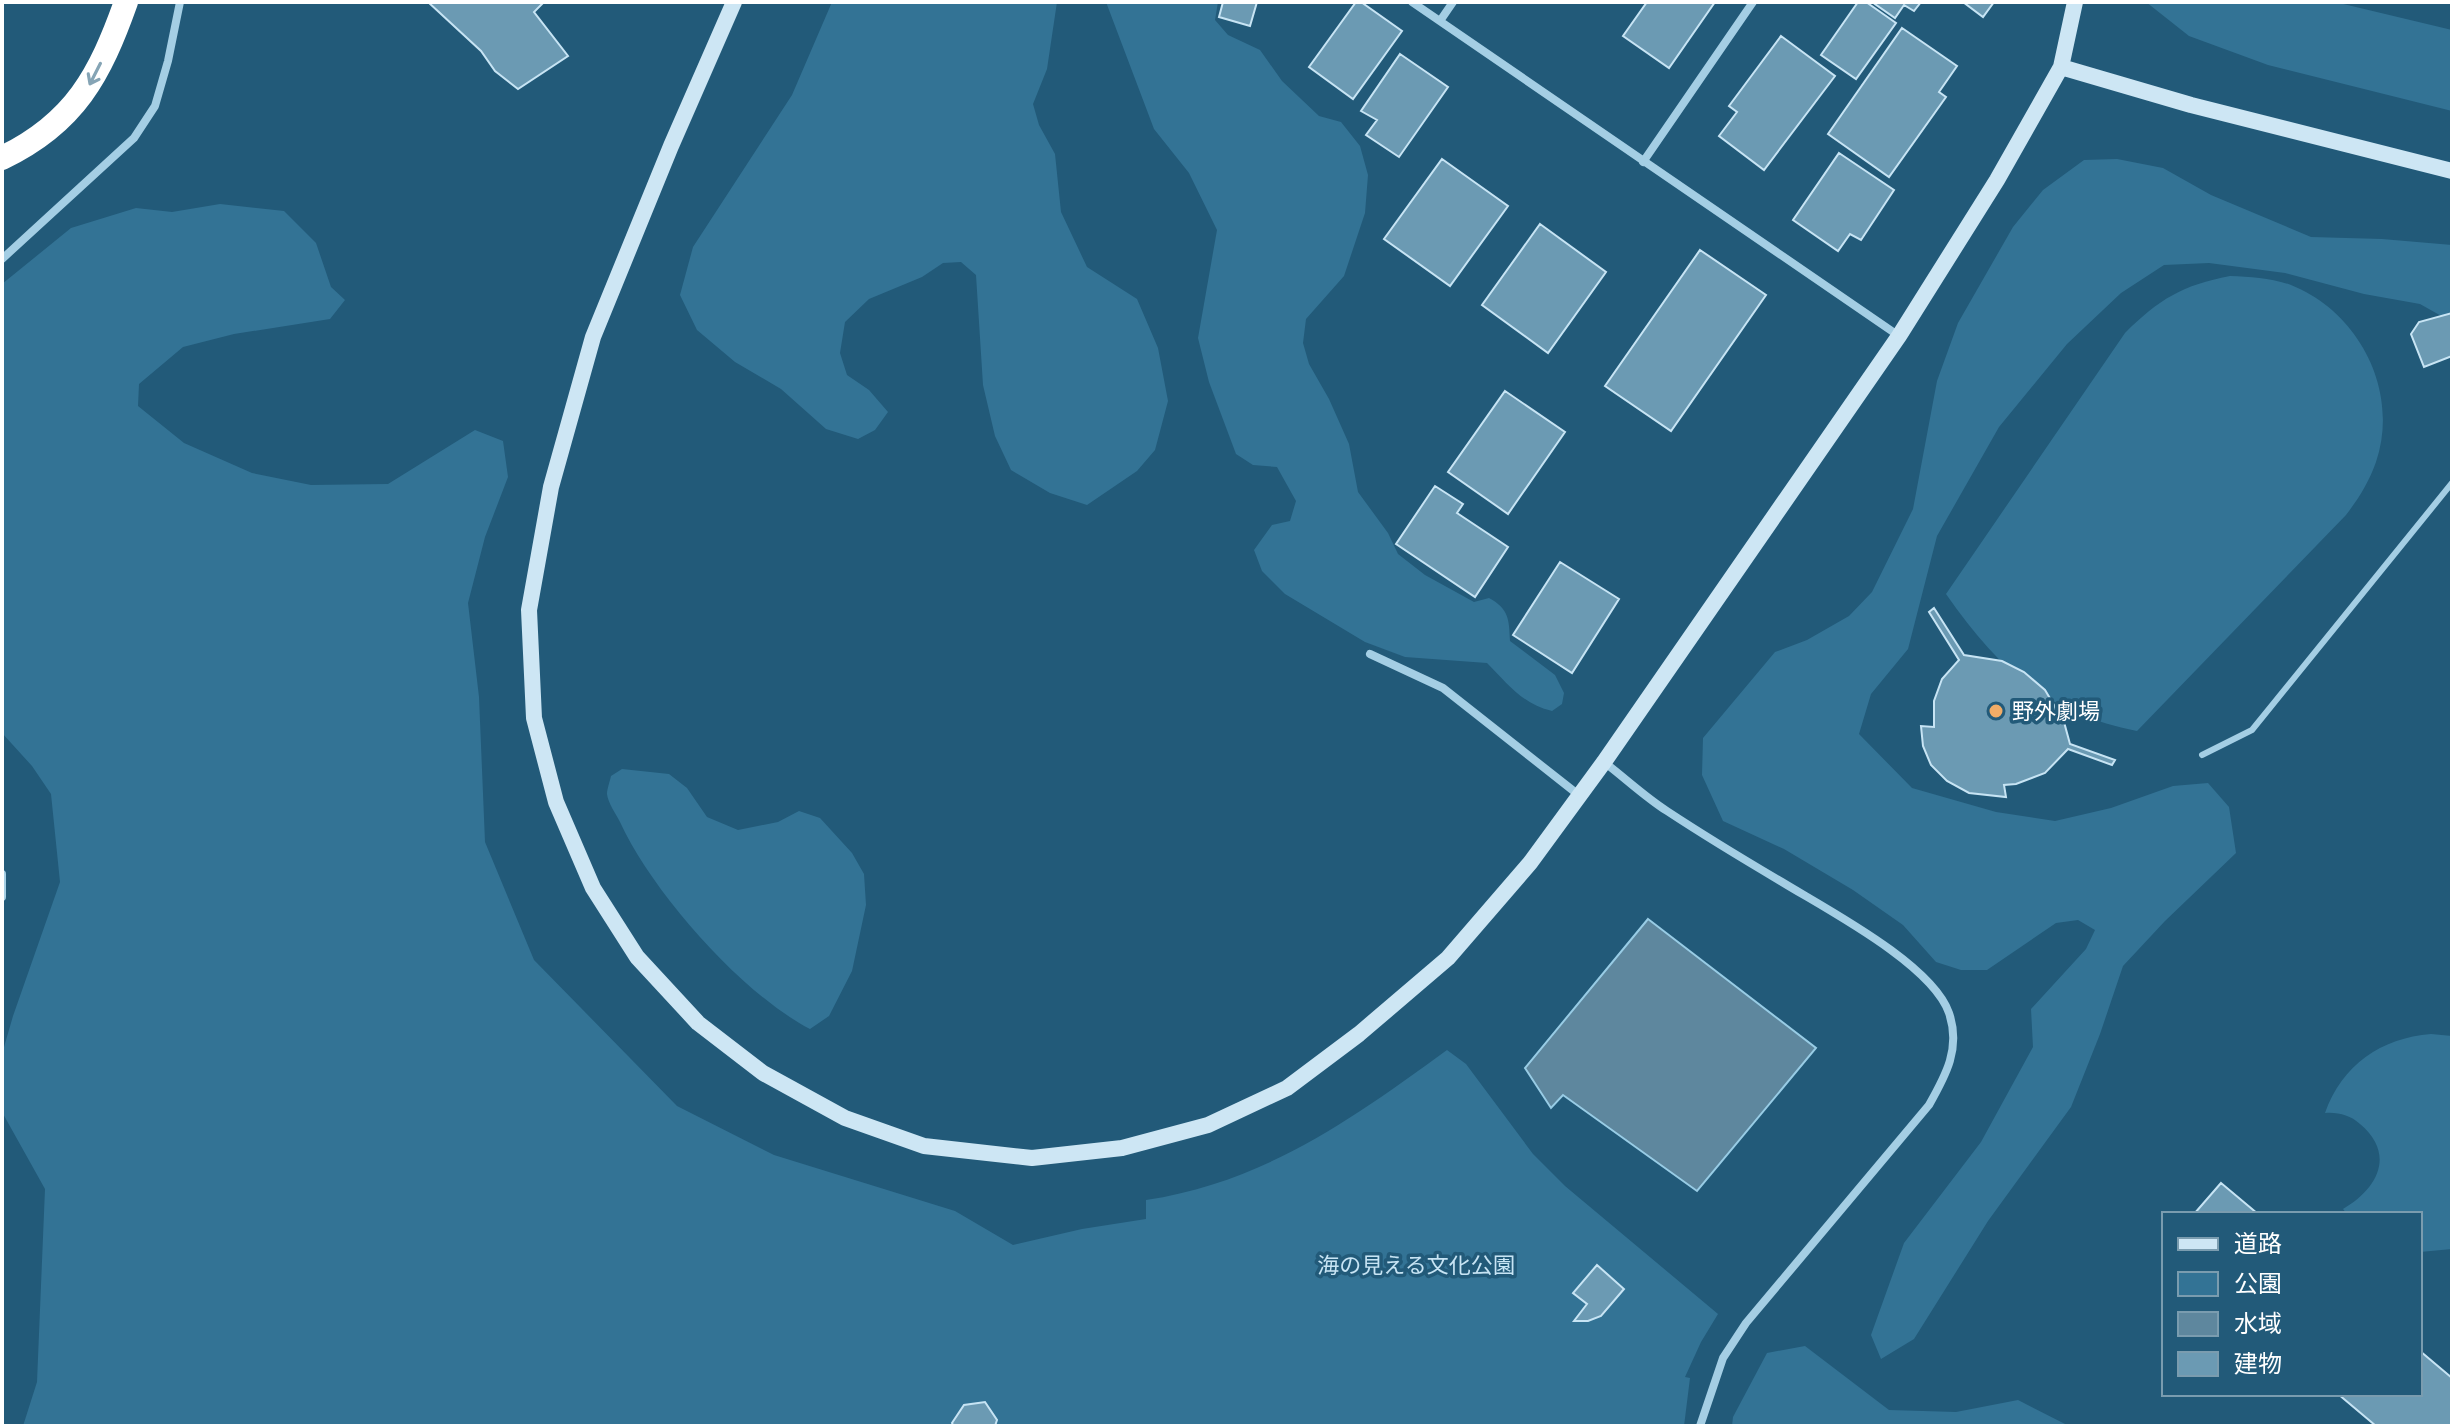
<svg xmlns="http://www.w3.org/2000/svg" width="2454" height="1428" font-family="'Titillium Web','Noto Sans JP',sans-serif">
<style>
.green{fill:#337395}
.water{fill:#5e879e;stroke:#98cce5;stroke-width:2}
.building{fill:#6b9ab3;stroke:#c7e4f4;stroke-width:2}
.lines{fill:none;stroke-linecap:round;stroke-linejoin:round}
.lane{stroke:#a4cee4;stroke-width:6}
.street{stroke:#a4cee4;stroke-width:8}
.secondary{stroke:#cde6f4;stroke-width:16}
.highway{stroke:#fff;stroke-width:24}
.oneway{stroke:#85a4b5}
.poi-dot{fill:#f0ac67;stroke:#225a79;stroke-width:3}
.labels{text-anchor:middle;stroke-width:7;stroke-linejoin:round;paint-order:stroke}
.poi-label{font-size:22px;fill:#fff;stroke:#225a79;text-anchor:start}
.park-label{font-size:22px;fill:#c7e4f4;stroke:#225a79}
</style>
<rect width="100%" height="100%" fill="#225a79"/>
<path class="green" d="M832,2H1057L1047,69L1033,104L1039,125L1055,154L1061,212L1087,267L1137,299L1158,348L1168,401L1155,450L1137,471L1087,505L1050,493L1011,470L995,436L983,385L976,275L961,262L943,263L922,277L869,299L845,322L840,353L847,375L869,390L888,412L875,430L858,439L826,429L781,389L735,362L697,330L680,295L693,247L792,95Z
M1106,2H1218L1215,20L1228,35L1260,50L1282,81L1319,116L1341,122L1360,146L1368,175L1365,213L1344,276L1306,319L1303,343L1309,364L1329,399L1349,444L1358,492L1388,533L1398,554L1425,575L1474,602L1489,598C1509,609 1509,619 1510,641L1555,675L1564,693L1562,704L1552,711C1522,704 1507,683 1487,663L1405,657L1365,642L1285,594L1262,571L1254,550L1272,525L1290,521L1296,501L1277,467L1253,465L1236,454L1209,382L1198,338L1217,230L1189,173L1154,129Z
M2146,2H2335L2452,30V111L2268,65L2189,36Z
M2117,159L2163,168L2211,195L2311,237L2382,239L2452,245V322L2420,304L2364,294L2285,273L2209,263L2164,265L2121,293L2067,344L1999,427L1937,536L1908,649L1871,694L1859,734L1912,788L1996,812L2055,821L2111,808L2173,786L2208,783L2229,807L2236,853L2165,921L2123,966L2100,1034L2071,1107L1988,1221L1914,1339L1881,1359L1871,1335L1904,1243L1981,1142L2033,1047L2031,1009L2086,949L2095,930L2078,920L2056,923L1987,970H1961L1936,962L1903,925L1853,890L1784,849L1723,821L1702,775L1703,738L1775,652L1807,640L1849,616L1872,592L1913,509L1937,381L1958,323L2013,227L2043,190L2084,160Z
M220,204L284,211L316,243L331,287L345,300L330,319L234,334L183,347L139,384L138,406L184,443L252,473L311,485L388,484L475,430L503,441L508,477L485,537L468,603L479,697L485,842L534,960L677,1106L774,1155L955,1211L1013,1245L1082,1229L1146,1219V1200C1265,1182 1352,1119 1447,1050L1466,1064L1533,1154L1565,1186L1718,1314L1701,1342L1685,1377L1690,1378L1684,1426H23L37,1382L45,1189L2,1112V1054L13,1016L60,882L51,794L32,766L2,733V284L71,228L136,208L172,212Z
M2230,276C2251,277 2271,278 2291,285C2359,312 2400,391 2376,462C2369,482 2359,498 2346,515L2137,731C2045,713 1998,668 1946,594L2125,333C2159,299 2183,285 2230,276Z
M622,769L669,774L687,788L707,817L738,830L778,822L799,811L820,818L852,853L864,874L866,905L852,971L829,1016L810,1029C742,994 652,892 620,822C616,814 608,803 607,794C607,789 610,781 611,776Z
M2431,1034L2452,1036V1249L2420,1252V1214H2347L2343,1209C2378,1189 2396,1154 2360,1124C2350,1115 2338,1112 2325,1113C2342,1065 2381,1038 2431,1034Z
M1805,1346L1889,1410L1956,1412L2018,1400L2069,1426H1732L1733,1417L1767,1353Z"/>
<path class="water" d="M1648,919L1816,1048L1697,1191L1563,1095L1551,1108L1525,1068Z"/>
<path class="building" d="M428,2H544L534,12L568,56L518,89L495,71L481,51Z
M1223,2H1257L1250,26L1219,17Z
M1356,2H1361L1402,31L1353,99L1309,67Z
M1647,2H1715L1669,68L1623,36Z
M1858,2H1866L1896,23L1856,79L1821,55Z
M1872,2H1921L1914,11L1904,5L1895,18Z
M1963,2H1994L1983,17Z
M1902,28L1957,66L1939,92L1946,97L1889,177L1828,134Z
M1781,36L1835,76L1764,170L1719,136L1737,112L1729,106Z
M1400,54L1448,87L1399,157L1366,135L1377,120L1361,111Z
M1839,153L1894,190L1861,240L1850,234L1838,251L1793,220Z
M1442,159L1508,206L1450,286L1384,239Z
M1540,224L1606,272L1548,353L1482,305Z
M1700,250L1766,295L1671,431L1605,386Z
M2452,313V356L2424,367L2411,334L2419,322Z
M1505,391L1565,432L1508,514L1448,472Z
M1435,486L1463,504L1457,513L1508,547L1475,597L1396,544Z
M1560,562L1619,599L1572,673L1513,635Z
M1934,608L1964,655L2002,661L2024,672L2045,690L2064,722L2070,744L2115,760L2112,765L2068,749L2045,773L2016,784L2004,785L2006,797L1969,793L1947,781L1931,765L1923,746L1921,726L1934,727V701L1942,679L1959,660L1929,612Z
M2221,1183L2258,1214H2194Z
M1597,1265L1624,1289L1601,1316L1588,1321H1574L1587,1304L1573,1293Z
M2420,1351L2452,1378V1426H2376L2338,1394H2420Z
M985,1402L997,1420L995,1426H954L952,1423L964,1405Z"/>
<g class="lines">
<path class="lane" d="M2202,755L2252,730L2452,483"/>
<path class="street" d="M1412,2L1899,336
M1440,21L1453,2
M1643,162L1753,2
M2,259L134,138L155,106L168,61L180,2
M1370,654L1443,688L1580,796
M1604,762C1625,778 1645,797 1667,811C1705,836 1743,859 1782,882C1826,909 1932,964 1949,1013C1961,1048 1946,1075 1929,1105L1746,1323L1723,1358L1700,1426
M2,874V897"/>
<path class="secondary" d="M734,2L671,146L593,337L551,487L529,610L534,718L556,802L593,888L637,957L698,1023L763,1073L845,1118L924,1146L1032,1158L1122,1148L1208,1125L1287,1088L1359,1034L1448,958L1530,863L1604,762L1899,336L1997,180L2061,67L2075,2
M2061,67L2191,105L2452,171"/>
<path class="highway" d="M2,158C75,123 100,75 126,2"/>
</g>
<defs><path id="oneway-shaft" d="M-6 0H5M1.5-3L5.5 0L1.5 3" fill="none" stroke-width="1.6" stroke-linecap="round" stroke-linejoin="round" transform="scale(2)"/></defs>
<use class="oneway" href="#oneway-shaft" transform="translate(95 74) rotate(117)"/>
<circle class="poi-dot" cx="1996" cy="711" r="8"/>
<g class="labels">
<g class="poi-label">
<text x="2012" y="719">野外劇場</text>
</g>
<g class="park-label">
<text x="1416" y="1273">海の見える文化公園</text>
</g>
</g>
<rect width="2454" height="1428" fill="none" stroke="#ffffff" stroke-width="8"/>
<rect x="2162" y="1212" width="260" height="184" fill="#225a79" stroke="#7a9caf" stroke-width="2"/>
<rect x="2178" y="1238" width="40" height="12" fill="#cde6f4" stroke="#7a9caf" stroke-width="2"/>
<text x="2234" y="1252" font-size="24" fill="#ffffff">道路</text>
<rect x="2178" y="1272" width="40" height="24" fill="#337395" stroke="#7a9caf" stroke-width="2"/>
<text x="2234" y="1292" font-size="24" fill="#ffffff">公園</text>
<rect x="2178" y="1312" width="40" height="24" fill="#5e879e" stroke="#7a9caf" stroke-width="2"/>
<text x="2234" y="1332" font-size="24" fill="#ffffff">水域</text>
<rect x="2178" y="1352" width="40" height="24" fill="#6b9ab3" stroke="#7a9caf" stroke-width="2"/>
<text x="2234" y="1372" font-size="24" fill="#ffffff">建物</text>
</svg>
